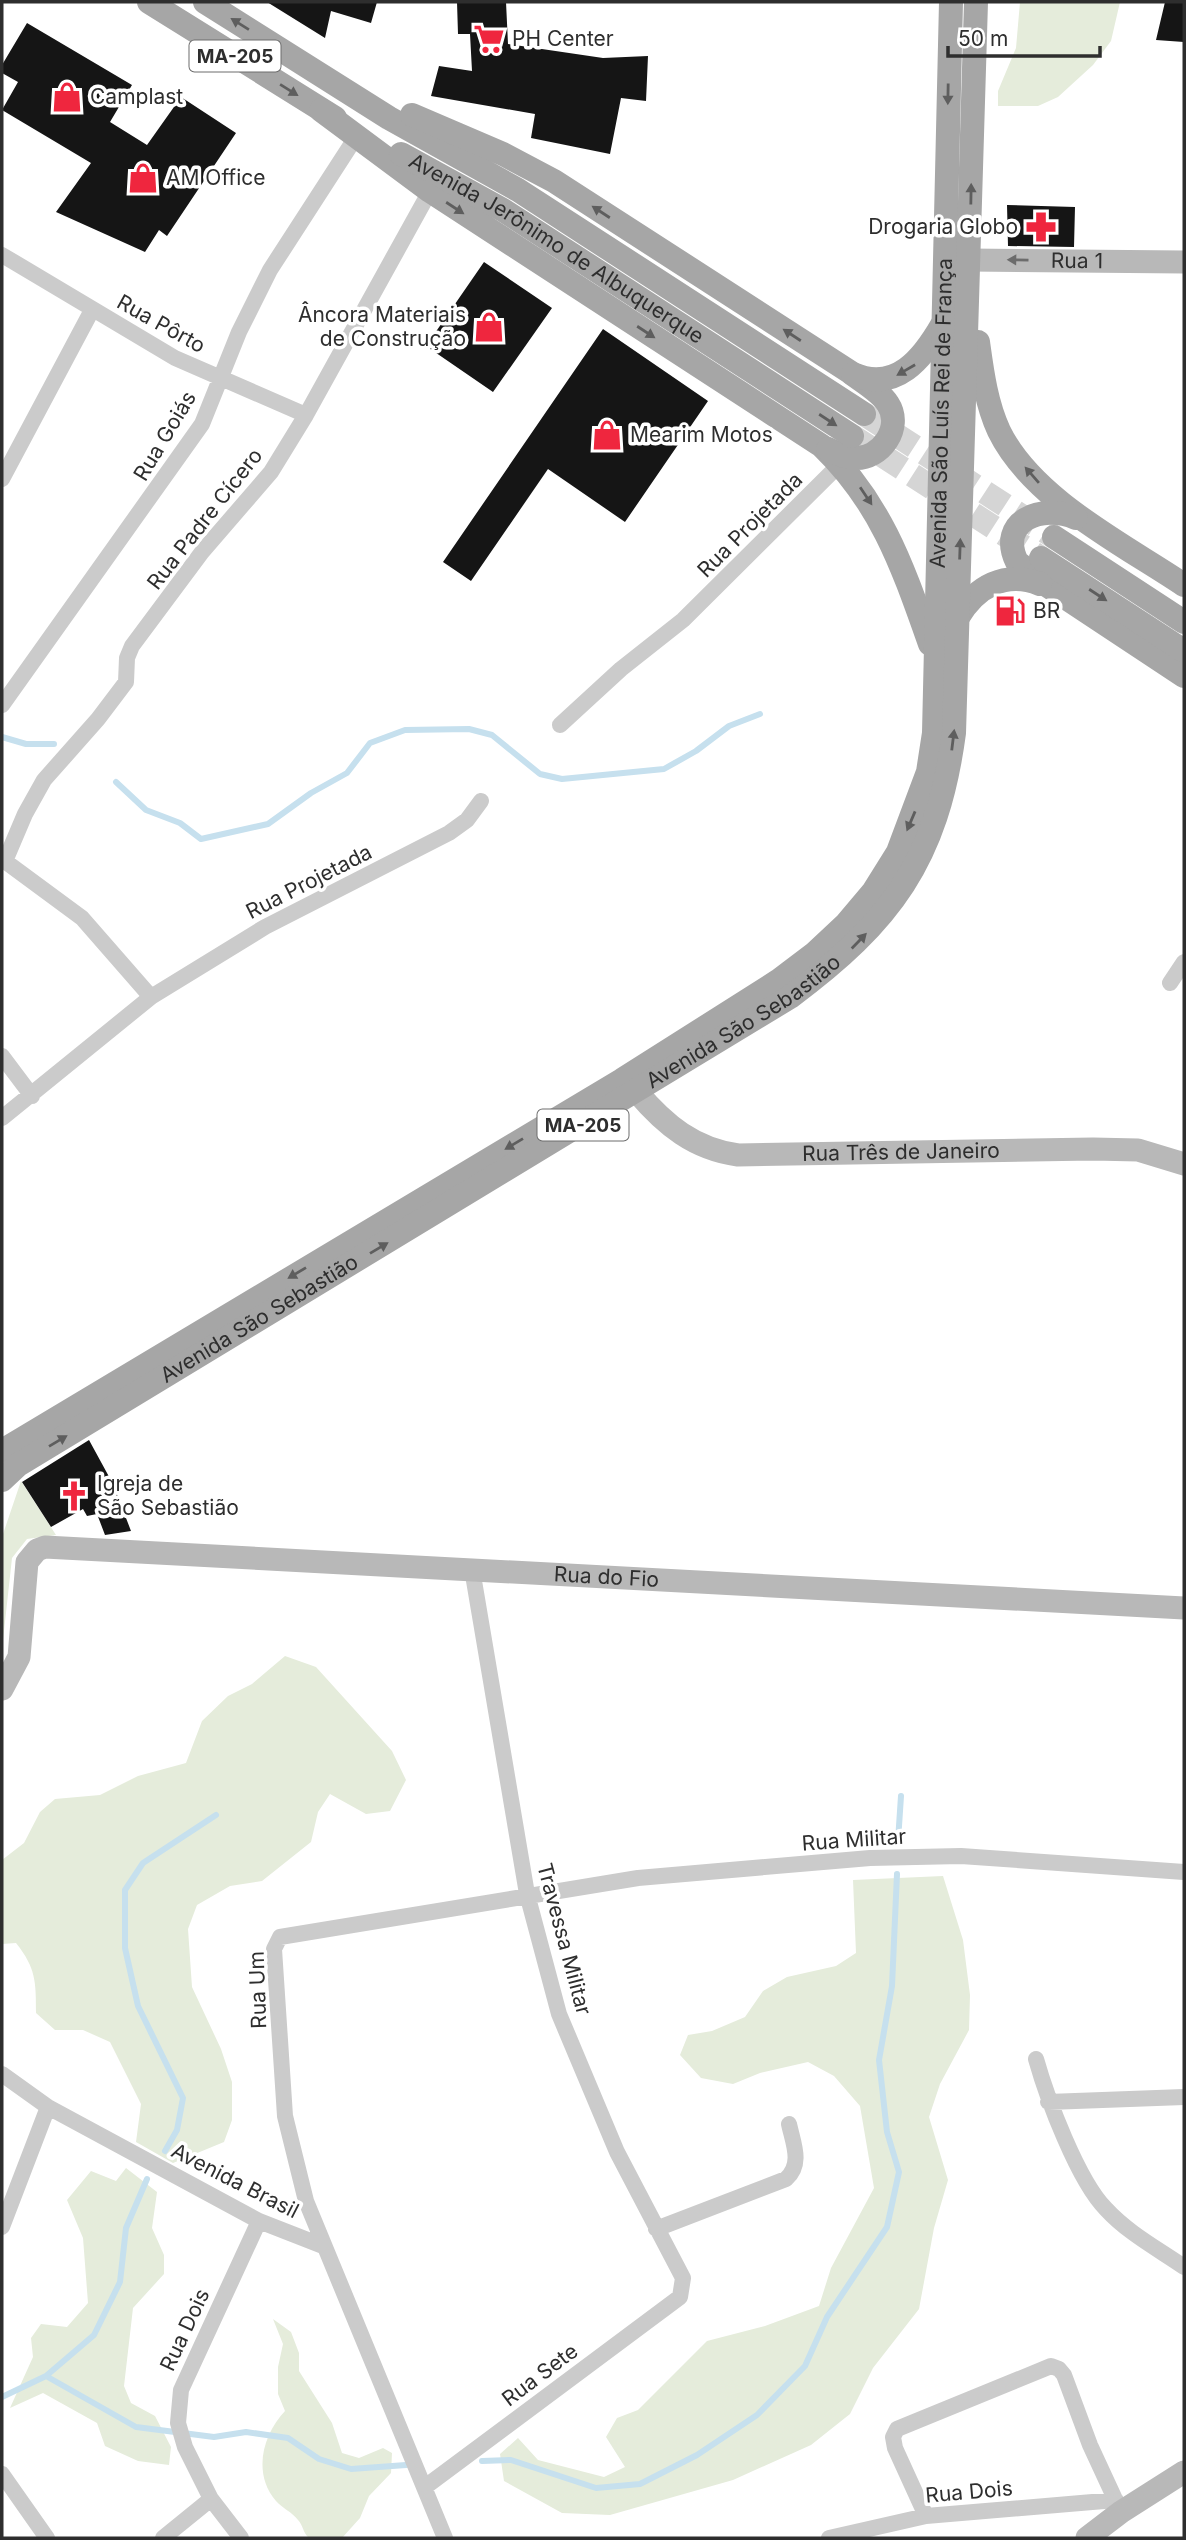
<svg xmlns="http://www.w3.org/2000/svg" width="1186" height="2540" font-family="Inter,sans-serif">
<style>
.green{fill:#e5ecdb}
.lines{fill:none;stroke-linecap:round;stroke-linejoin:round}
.stream{stroke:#c6e0ee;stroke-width:6}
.building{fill:#151515}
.primary-tunnel{stroke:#d5d5d5;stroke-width:24;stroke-dasharray:24 12;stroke-linecap:butt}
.street{stroke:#cbcbcb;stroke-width:16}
.secondary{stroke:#b8b8b8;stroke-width:23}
.primary{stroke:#a6a6a6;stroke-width:24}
.oneway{fill:#5e5e5e}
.oneway2{fill:#6c6c6c}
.labels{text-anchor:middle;stroke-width:7;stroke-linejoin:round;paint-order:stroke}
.shield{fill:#fff;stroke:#6d6d6d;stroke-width:2}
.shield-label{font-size:19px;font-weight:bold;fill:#2e2e2e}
.poi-label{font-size:21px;fill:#2e2e2e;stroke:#fff;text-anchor:start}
.street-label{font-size:21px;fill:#2e2e2e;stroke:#fff}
</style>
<rect width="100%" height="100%" fill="#fff"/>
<path class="green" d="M1020,2H1120L1111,41L1093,65L1058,97L1038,106H998V91L1016,48Z
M21,1481L56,1535L27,1539L12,1558L2,1649V1537Z
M285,1656L316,1667L392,1751L406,1780L390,1811L366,1814L330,1794L318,1812L311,1842L262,1881L230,1886L197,1905L188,1929L192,1987L221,2049L232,2082V2120L224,2142L173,2163L136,2142L141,2104L110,2042L83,2030H55L36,2013C36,1982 36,1968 16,1943L2,1944V1860L24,1843L40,1812L55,1799L100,1795L138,1776L186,1763L202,1721L228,1696L252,1684Z
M943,1876L963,1940L970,1995L969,2030L940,2084L929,2117L948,2180L934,2228L919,2309L873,2368L850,2414L811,2445L733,2480L610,2515L562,2513L504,2481L500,2454L518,2438L538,2460L604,2477L625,2467L606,2437L617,2418L638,2410L707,2341L765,2326L819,2306L831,2268L874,2188L860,2106L834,2076L808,2062L760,2073L733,2084L701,2078L680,2055L688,2035L712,2031L745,2017L763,1991L787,1977L836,1966L856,1953L853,1880Z
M126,2168L157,2192L152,2228L164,2255V2274L133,2308L124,2386L131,2403L155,2416L171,2447L169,2465L138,2461L105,2446L97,2423L43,2393L10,2408L33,2357L31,2338L41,2324L67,2327L88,2303L83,2238L67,2200L91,2171L116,2181Z
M273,2319L291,2332L299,2353V2371L332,2423L342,2453L359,2458L383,2448L392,2453L391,2473L369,2496L360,2518L342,2538H309C303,2533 303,2525 298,2520C292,2512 282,2508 276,2501C252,2473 263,2434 285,2411L278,2394V2367L283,2344Z"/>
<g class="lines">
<path class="stream" d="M2,737L26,744H54
M116,782L146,810L180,823L201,839L268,824L311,793L347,773L370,743L405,730L469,729L492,735L540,774L562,779L664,769L696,751L729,726L760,714
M898,1841L901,1796
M165,2151L177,2130L183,2098L138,2006L125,1948V1890L143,1863L216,1815
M46,2376L136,2427L214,2437L246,2432L288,2438L319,2459L351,2469L406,2465
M2,2397L46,2376L94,2335L120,2282L126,2228L147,2179
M482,2461L511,2460L596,2488L640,2484L697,2455L757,2415L805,2366L827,2317L887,2227L899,2172L887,2132L879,2060L892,1986L897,1874"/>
</g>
<path class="building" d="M267,2H377L371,23L331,11L325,38Z
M457,2H506L508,44L603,58L648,56L646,101L621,98L610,154L531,138L535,114L431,96L439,66L472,71L470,34H458Z
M1165,2H1184V42L1156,40Z
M27,23L132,85L110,122L147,145L181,97L236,133L167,236L159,230L145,252L56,212L91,163L2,110L18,82L2,73V65Z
M1007,205L1075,207L1074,247L1008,246Z
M484,262L552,308L493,392L426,346Z
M603,329L708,401L625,522L548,469L471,581L443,562Z
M89,1440L113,1484L131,1531L105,1535L97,1514L87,1516L83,1509L51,1527L22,1482Z"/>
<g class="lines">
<path class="primary-tunnel" d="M864,414L1054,537
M852,436L1041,558"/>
<path class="street" d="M2,255L175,358L306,415
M2,479L92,310
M2,705L202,424L239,332L270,270L356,137
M560,725L621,669L683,620L840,464
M2,859L82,918L151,997
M5,861L25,814L44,780L98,719L126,682L127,658L132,646L202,552L271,472L306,415L430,191
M1170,983L1184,962
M2,1056L32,1096
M2,1118L151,997L265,927L449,833L467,820L481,801
M1036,2059C1047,2098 1078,2181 1106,2209C1128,2233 1158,2249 1184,2267
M2,2074L48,2107L259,2221L323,2246
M1048,2102L1184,2097
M2,2227L48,2107
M656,2229L786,2179C803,2164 793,2143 789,2124
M2,2474L47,2538
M425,2487L680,2297L683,2278L617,2152L559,2014L527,1894L472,1569
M926,2516L895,2448L893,2437L897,2429L1051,2366L1059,2369L1064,2375L1090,2445L1121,2512
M163,2538L211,2499
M241,2538L211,2499L185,2447L178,2423L181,2390L259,2221
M445,2538L306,2201L285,2116L274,1949L280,1937L638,1878L870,1858L961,1856L1184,1872
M829,2538L926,2516L1116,2500"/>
<g class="secondary">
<path id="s1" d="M969,260L1184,262"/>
<path id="s2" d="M637,1092C665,1125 694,1149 738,1155L1093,1149L1138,1150L1184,1164"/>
<path id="s3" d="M2,1689L19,1657L27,1562L37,1550L45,1547L1184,1608"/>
<path d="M1087,2538L1121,2512L1184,2472"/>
</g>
<g class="primary">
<path d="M149,2L335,118"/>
<path d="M205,2L389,118L518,190L864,414"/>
<path d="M321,110L430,191L822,446C882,504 903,568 930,644"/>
<path d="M412,115L503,154L554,181L850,372C861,381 880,391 888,404C903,427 881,460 854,458C845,457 836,453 828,449"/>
<path id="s4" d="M401,154L503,210L852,436"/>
<path d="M978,342C982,371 986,403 999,431C1032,499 1123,544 1184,585"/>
<path d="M853,374C896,393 923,358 942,325"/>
<path d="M1076,518C1042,503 997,521 1017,562L1048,586L1184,676"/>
<path d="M1054,537L1184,622"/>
<path d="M1041,558L1184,651"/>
<path d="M958,617C976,587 1005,570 1040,584"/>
<path id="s5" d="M2,1451L622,1080L778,981L815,953L846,924L873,892L898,852L928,772L934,733L951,2"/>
<path id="s6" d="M2,1480L18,1465L790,997C891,922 937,860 954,733L976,2"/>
</g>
</g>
<defs><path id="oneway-solid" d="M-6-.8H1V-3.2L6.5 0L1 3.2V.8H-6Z" transform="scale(1.75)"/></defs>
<g class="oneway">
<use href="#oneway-solid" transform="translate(240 24) rotate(-148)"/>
<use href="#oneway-solid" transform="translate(289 90) rotate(32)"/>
<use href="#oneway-solid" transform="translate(948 94) rotate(91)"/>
<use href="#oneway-solid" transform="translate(971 194) rotate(-89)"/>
<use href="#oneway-solid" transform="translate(455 208) rotate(33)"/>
<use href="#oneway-solid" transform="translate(601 212) rotate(-147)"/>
<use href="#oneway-solid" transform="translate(646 332) rotate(33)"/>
<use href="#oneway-solid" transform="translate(792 335) rotate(-147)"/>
<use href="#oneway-solid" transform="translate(906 370) rotate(150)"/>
<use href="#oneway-solid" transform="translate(828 420) rotate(33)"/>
<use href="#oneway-solid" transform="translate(1032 475) rotate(-131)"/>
<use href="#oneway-solid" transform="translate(866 496) rotate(56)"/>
<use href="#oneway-solid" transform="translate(960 549) rotate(-88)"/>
<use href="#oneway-solid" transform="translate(1098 595) rotate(33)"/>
<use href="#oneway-solid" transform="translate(953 740) rotate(-83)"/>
<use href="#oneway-solid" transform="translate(911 821) rotate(113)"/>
<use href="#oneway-solid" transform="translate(859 941) rotate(-46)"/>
<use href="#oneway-solid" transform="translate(514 1144) rotate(149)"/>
<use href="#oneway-solid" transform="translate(379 1248) rotate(-31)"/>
<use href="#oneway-solid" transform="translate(297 1273) rotate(149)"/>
<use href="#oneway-solid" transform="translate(58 1441) rotate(-31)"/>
</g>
<use class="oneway2" href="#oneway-solid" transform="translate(1018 260) rotate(-179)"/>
<defs>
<g id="supermarket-bare" transform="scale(2.415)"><path d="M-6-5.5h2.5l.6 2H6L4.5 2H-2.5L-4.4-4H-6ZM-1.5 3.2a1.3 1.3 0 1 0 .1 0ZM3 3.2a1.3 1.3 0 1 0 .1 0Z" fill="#ef263e" stroke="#fff" stroke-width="2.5" paint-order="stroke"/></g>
<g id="shop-bare" transform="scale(2.415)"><path d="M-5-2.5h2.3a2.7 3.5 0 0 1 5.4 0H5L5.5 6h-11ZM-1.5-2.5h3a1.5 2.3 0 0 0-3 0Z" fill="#ef263e" stroke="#fff" stroke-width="2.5" paint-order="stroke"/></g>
<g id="pharmacy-bare" transform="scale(2.415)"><path d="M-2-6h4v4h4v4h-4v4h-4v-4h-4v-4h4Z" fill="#ef263e" stroke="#fff" stroke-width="2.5" paint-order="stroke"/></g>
<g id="fuel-bare" transform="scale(2.415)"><path d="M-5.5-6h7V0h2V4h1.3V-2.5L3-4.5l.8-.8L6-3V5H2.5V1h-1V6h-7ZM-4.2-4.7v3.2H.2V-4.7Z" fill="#ef263e" stroke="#fff" stroke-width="2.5" paint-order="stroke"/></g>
<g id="church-bare" transform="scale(2.415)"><path d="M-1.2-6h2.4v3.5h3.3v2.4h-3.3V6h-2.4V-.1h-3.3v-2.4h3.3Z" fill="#ef263e" stroke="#fff" stroke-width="2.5" paint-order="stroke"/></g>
</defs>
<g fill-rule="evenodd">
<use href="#supermarket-bare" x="489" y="39"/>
<use href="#shop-bare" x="67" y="97"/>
<use href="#shop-bare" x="143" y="178"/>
<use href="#pharmacy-bare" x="1041" y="227"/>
<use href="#shop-bare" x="489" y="327"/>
<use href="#shop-bare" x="607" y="435"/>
<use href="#fuel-bare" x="1010" y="611"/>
<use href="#church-bare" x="74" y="1496"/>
</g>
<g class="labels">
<g class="shield">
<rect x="189.5" y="40.5" width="91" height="31" rx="5"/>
<rect x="537.5" y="1109.5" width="91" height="31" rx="5"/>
</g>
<g class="shield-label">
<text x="235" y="63">MA-205</text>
<text x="583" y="1132">MA-205</text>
</g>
<g class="poi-label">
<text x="512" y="46">PH Center</text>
<text x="90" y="104">Camplast</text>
<text x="166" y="185">AM Office</text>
<text x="1018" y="234" text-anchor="end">Drogaria Globo</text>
<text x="466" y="322" text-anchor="end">Âncora Materiais<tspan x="466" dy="24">de Construção</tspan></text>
<text x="630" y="442">Mearim Motos</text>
<text x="1033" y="618">BR</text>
<text x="97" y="1491">Igreja de<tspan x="97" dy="24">São Sebastião</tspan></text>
</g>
<g class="street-label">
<text dy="7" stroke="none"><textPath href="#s4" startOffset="182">Avenida Jerônimo de Albuquerque</textPath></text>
<text dy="7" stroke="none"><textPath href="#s1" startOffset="108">Rua 1</textPath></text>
<text transform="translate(161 324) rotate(29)" y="7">Rua Pôrto</text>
<text dy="7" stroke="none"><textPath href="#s5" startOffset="1530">Avenida São Luís Rei de França</textPath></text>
<text transform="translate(165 436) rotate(-59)" y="7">Rua Goiás</text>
<text transform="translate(205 519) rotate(-52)" y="7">Rua Padre Cícero</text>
<text transform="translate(750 525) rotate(-45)" y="7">Rua Projetada</text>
<text transform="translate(309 882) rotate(-27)" y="7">Rua Projetada</text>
<text dy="7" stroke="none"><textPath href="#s6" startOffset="872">Avenida São Sebastião</textPath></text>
<text dy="7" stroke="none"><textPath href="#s2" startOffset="285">Rua Três de Janeiro</textPath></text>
<text dy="7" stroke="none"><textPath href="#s6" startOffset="304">Avenida São Sebastião</textPath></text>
<text dy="7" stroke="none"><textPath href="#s3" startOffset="718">Rua do Fio</textPath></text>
<text transform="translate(854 1840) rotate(-4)" y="7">Rua Militar</text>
<text transform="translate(564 1939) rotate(75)" y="7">Travessa Militar</text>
<text transform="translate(258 1990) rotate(-92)" y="7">Rua Um</text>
<text transform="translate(235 2181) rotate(27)" y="7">Avenida Brasil</text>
<text transform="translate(185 2330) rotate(-65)" y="7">Rua Dois</text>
<text transform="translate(540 2375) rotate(-37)" y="7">Rua Sete</text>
<text transform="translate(969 2492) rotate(-5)" y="7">Rua Dois</text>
</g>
</g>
<rect width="1186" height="2540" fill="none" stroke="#2e2e2e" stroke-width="7"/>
<path d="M948 46v10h152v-10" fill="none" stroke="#2e2e2e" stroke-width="3.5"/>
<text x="958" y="46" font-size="21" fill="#2e2e2e" stroke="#ffffff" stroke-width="5" paint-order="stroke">50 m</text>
</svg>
